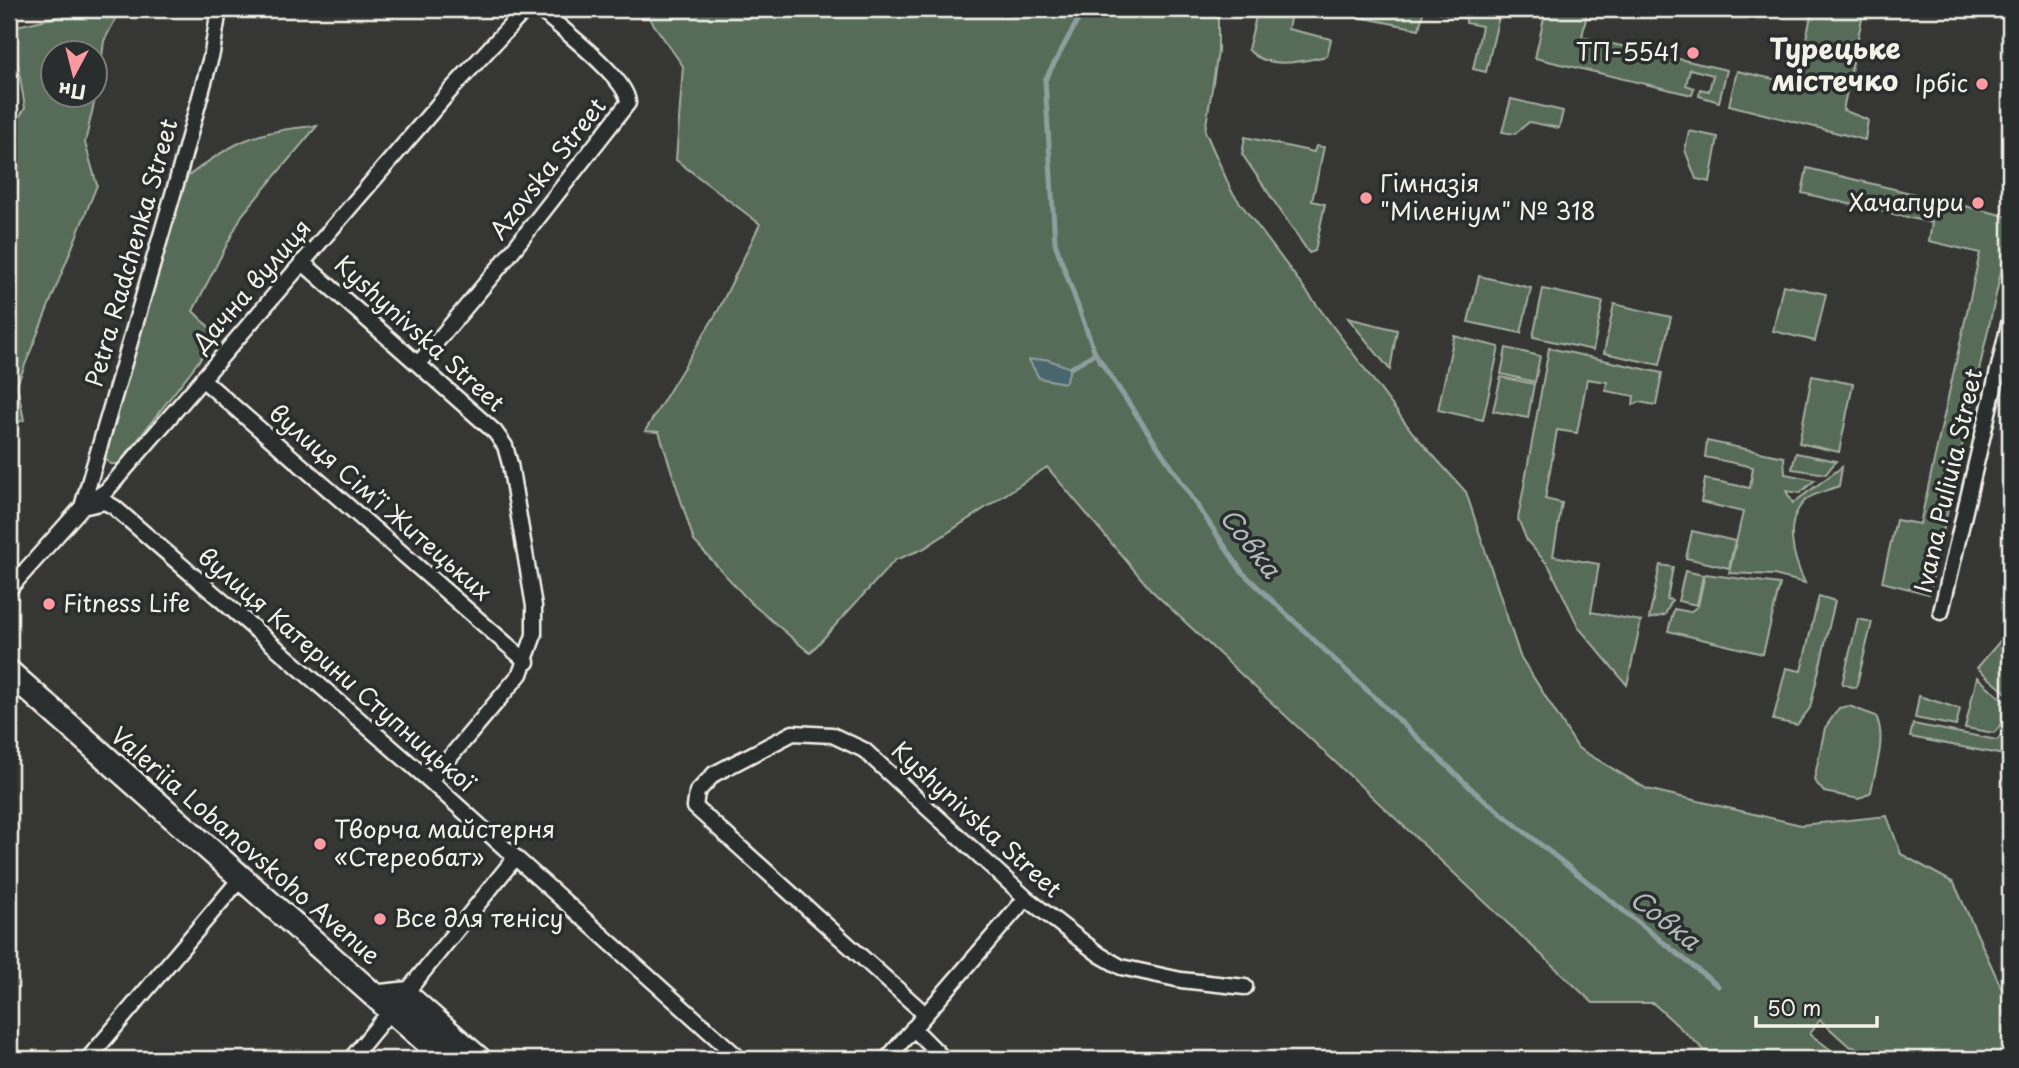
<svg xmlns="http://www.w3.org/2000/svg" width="2019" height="1068" font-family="'Playpen Sans',sans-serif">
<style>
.green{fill:#566c58;stroke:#a5aea0;stroke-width:2;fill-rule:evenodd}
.water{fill:#4a666e;stroke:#8e9e9f;stroke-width:2}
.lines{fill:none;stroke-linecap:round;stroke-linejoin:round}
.stream{stroke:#8e9e9f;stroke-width:5}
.minor-casing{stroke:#f4f1e8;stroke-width:19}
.primary-casing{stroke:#f4f1e8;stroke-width:28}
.minor{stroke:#2a2d2e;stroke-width:14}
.primary{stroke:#2a2d2e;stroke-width:23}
.poi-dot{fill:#ff9aa2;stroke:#2a2d2e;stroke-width:2.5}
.labels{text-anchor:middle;stroke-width:7;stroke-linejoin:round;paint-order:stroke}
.poi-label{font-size:24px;fill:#f4f1e8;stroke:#2a2d2e;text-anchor:start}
.street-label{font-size:24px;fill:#f4f1e8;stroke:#2a2d2e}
.water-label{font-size:26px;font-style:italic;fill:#b0b9b7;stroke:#2a2d2e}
.quarter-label{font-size:28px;font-weight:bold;fill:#f4f1e8;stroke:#2a2d2e}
</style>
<rect width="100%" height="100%" fill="#363635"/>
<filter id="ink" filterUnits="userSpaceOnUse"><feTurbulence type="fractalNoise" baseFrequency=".0143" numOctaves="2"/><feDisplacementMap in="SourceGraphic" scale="14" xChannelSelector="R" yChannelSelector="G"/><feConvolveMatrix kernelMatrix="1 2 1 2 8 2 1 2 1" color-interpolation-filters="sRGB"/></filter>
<g filter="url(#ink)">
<path class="green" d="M68,9H144L117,16L104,41L99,81L85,143L97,185L17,385L24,420L9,426V134L25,108L12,27L61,16ZM52,52H94V94H52Z
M643,9H1218V52L1205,131L1232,192L1413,433L1466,492L1520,656L1578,748L1647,789L1801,825L1887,816L1901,854L1954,883L2010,1007V1059H1900L1849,1046L1820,1020L1810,1034L1843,1059H1714L1653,1003H1593L1151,590L1047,467L923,549L895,560L810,653L751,603L694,541L659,432L645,431L719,309L760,224L676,160L683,66Z
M1258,9H1292L1288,29L1331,39L1327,56C1303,61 1266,71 1248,49Z
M1356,9H1382L1406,13L1407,9H1424L1419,29L1354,16Z
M1424,9H1492L1499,16L1486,72L1473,69L1482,26L1466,23V18Z
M1546,9H1588L1582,37L1727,70L1719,102L1699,96L1700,89L1709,91L1713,75L1690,69L1686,85L1694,88L1692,95L1535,58Z
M1784,9H1864L1843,110L1868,120L1865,140L1729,105L1737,71L1796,84L1811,16Z
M1511,99L1563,111L1559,128L1529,122L1515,134L1502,132Z
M317,126L242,215L193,311L218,336L119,464H110L105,458L182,181C230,143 255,130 317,126Z
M1689,131L1718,137L1710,182L1696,179L1685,150Z
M1245,137L1314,152L1316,146L1324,147L1312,201L1325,204L1315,251L1309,253L1242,154Z
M1807,168L2010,217V232L1929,594L1882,582L1896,520L1920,524L1980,253L1929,241L1932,223L1802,193Z
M1479,276L1531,288L1521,333L1468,322Z
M1783,285L1826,294L1815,341L1773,331Z
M1543,289L1603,302L1593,350L1533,337Z
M1614,304L1671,317L1660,365L1604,353Z
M1348,318L1397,330L1390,370Z
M1454,336L1499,347L1483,420L1438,410Z
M1506,348L1540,356L1535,382L1501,374Z
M1549,348L1662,373L1656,405L1639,402L1633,405L1634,396L1606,391L1607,382L1587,379L1577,433L1557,430L1545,499L1562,503L1553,556L1599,564L1591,612L1641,621L1627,685L1579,628L1549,566L1527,541L1518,519Z
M1812,376L1853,384L1839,452L1799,443Z
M1501,377L1534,384L1528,418L1493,411Z
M1707,441L1784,457L1785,474L1815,480L1800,493L1786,491L1793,503L1842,467L1839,486C1829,490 1815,493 1807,499C1782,520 1793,558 1805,583L1774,575L1729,573L1743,512L1701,502L1705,479L1750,488L1753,467L1705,457Z
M1796,453L1836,461L1826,474L1792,469Z
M1692,531L1735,541L1729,568L1686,558Z
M1660,565L1673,567L1667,599L1672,600L1665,615L1649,619Z
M1685,571L1703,575L1697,605L1678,601Z
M1705,574L1780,584L1763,654L1668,631L1674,609L1690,612L1698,606Z
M1819,596L1835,601L1810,708L1797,725L1773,720L1786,668L1801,671Z
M1858,619L1872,622L1856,688L1842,684Z
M2000,641L2010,650V696L1977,668Z
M1977,677L2010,706V715L1994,733L1965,728Z
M1919,696L1960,709L1956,726L1915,718Z
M1849,706L1876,716C1887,739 1875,769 1871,792L1859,799L1824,792L1814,780L1825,728L1839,708Z
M1913,724L1997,740L2010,726V740L2004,755L1910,737Z"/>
<path class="water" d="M1046,359L1071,368L1065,383L1039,378L1029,360Z"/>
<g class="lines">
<path class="stream" d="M1084,9L1045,80L1055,243L1095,353L1242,572L1477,794L1718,986
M1071,368L1095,353"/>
<g class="minor-casing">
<path id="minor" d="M302,262L495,432L505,446L510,464L534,606V635L520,674L430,781
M418,364L502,264L628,103C629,79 558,26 539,9
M202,379L527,662
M82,507L105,502L114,507L430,781L740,1059
M82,507L178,177L212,53L219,9
M9,589L82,507L107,490L449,92L526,9
M1941,612L2010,320
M405,994L515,858
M925,1014L695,807L697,792L714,774L793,733L832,735L864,750L1026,898L1100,955L1121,967L1181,980L1245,987
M913,1028L944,1059
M88,1059L241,878
M351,1059L391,1010
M887,1059L1026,898"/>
</g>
<g class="primary-casing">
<path id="primary" d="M9,672L446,1059
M376,997L405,994L479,1059"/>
</g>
<use href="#minor" class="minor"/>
<use href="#primary" class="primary"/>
</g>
</g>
<g class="poi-dot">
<circle cx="1693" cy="53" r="7"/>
<circle cx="1982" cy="84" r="7"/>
<circle cx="1366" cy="198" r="7"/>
<circle cx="1978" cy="203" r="7"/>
<circle cx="49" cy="604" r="7"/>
<circle cx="320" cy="844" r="7"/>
<circle cx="380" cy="919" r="7"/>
</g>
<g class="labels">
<g class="poi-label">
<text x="1679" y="61" text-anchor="end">ТП-5541</text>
<text x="1968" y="92" text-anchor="end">Ірбіс</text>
<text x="1380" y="192">Гімназія<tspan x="1380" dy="28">"Міленіум" № 318</tspan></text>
<text x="1964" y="211" text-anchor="end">Хачапури</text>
<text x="63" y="612">Fitness Life</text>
<text x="334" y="838">Творча майстерня<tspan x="334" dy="28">«Стереобат»</tspan></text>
<text x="394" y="927">Все для тенісу</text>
</g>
<g class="street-label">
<text transform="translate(548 169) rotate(-52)" y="8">Azovska Street</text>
<text transform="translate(132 253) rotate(-74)" y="8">Petra Radchenka Street</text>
<text transform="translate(252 286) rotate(-49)" y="8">Дачна вулиця</text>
<text transform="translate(419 334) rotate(42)" y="8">Kyshynivska Street</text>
<text transform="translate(1949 481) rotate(-77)" y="8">Ivana Puliuia Street</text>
<text transform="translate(380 503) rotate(41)" y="8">вулиця Сімʼї Житецьких</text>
<text transform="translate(336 670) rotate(41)" y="8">вулиця Катерини Ступницької</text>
<text transform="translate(976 820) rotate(42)" y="8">Kyshynivska Street</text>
<text transform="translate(245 846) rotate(41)" y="8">Valeriia Lobanovskoho Avenue</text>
</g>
<g class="water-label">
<text transform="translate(1250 543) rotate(52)" y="9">Совка</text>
<text transform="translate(1665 920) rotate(38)" y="9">Совка</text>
</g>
<g class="quarter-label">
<text x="1835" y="59">Турецьке<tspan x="1835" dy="32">містечко</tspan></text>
</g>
</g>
<rect width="2019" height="1068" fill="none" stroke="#2a2d2e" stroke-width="35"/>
<rect x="18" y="18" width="1984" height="1033" fill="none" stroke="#f4f1e8" stroke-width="2.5" filter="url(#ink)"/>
<g transform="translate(74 74) rotate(187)"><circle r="33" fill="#2a2d2e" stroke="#7b7b78" stroke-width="2"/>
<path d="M0-5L12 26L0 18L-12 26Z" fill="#ff9aa2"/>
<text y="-10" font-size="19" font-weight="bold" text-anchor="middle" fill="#f4f1e8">Пн</text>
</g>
<path d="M1756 1016v10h121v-10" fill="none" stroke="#f4f1e8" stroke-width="3.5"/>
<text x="1767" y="1016" font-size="21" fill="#f4f1e8" stroke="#2a2d2e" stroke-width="5" paint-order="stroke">50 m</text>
</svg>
